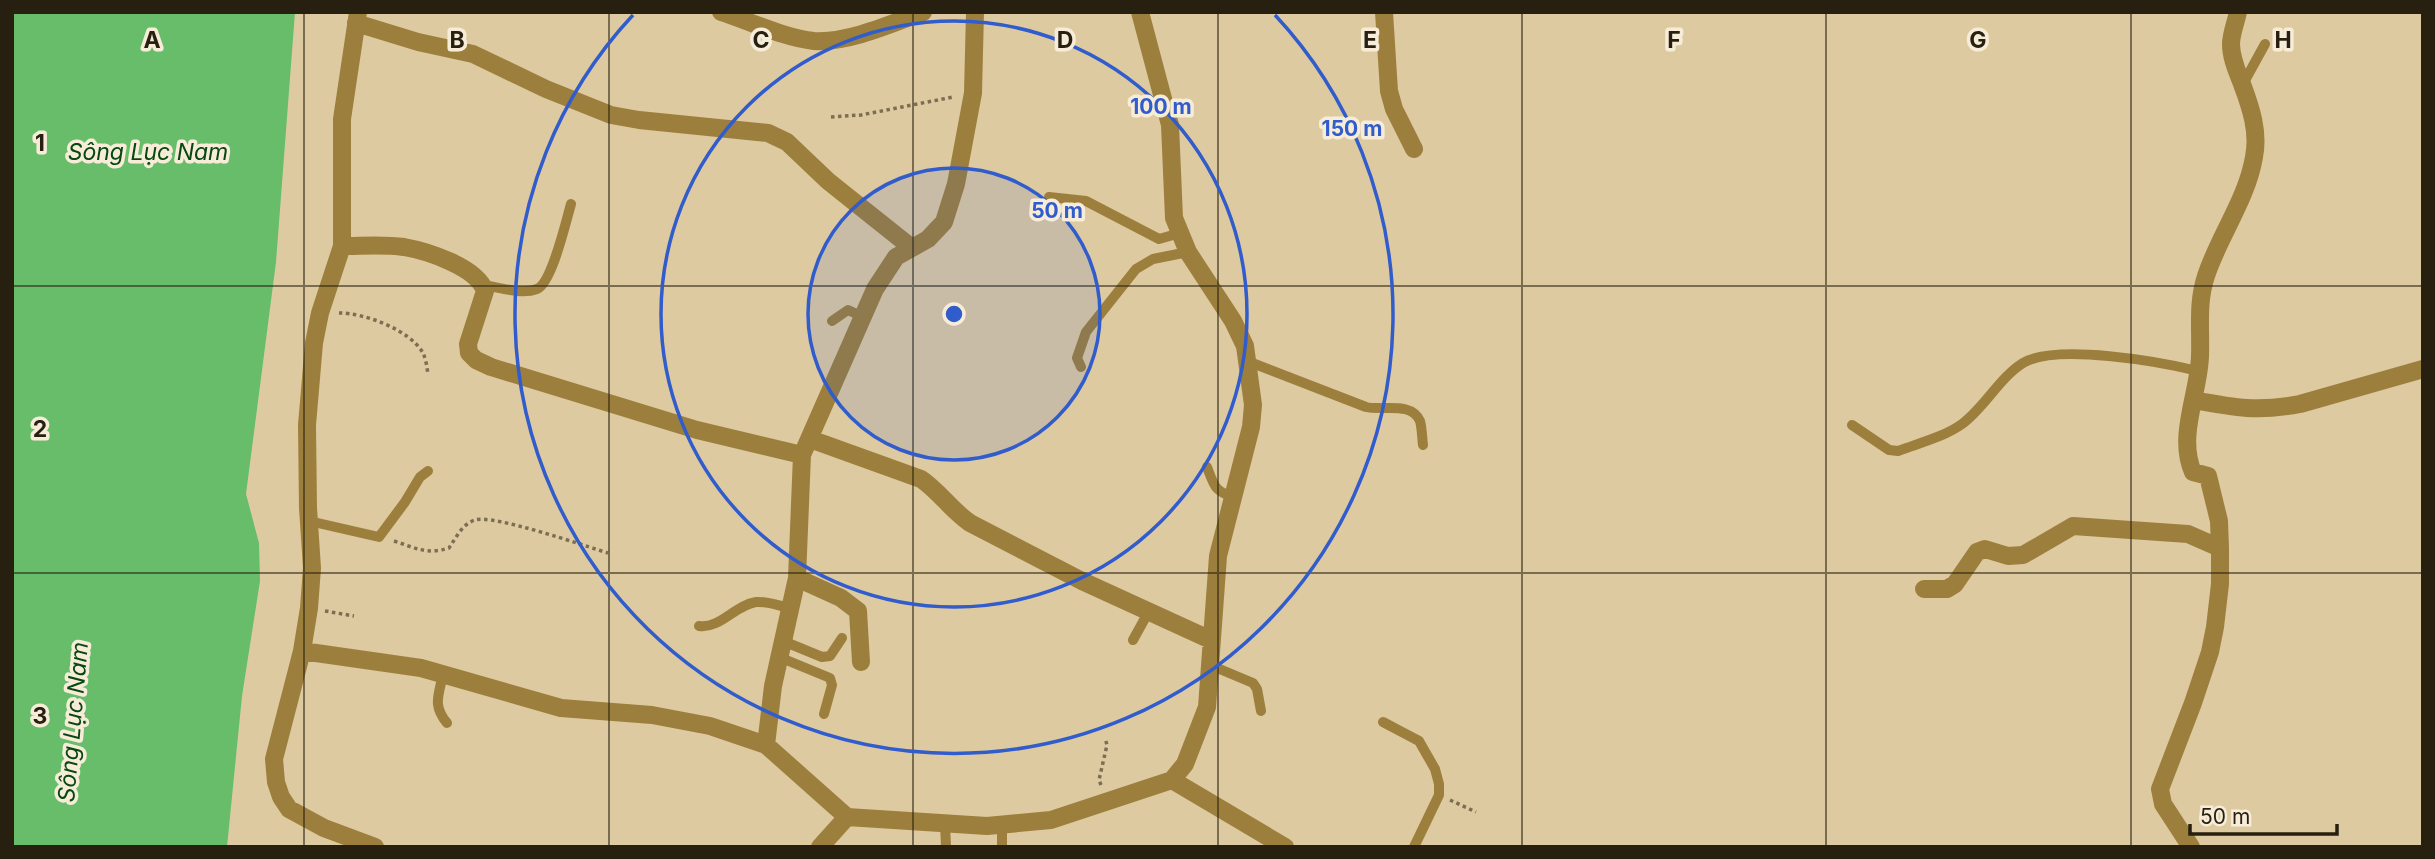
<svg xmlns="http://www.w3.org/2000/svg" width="2435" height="859" font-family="Inter,sans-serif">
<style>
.water{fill:#67bd6a}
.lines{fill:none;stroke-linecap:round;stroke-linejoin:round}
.path{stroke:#7c6e52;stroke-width:3.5;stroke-dasharray:3.5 3.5;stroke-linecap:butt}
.lane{stroke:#9d7f3d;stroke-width:10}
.street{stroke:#9d7f3d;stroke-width:18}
.grid{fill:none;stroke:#271f0f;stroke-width:2;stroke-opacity:0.55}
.ring{fill:none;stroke:#305ccc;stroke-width:3.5}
.labels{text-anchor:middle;stroke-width:7;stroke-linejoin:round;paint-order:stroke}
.water-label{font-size:23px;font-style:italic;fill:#074710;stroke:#f6ecd8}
.grid-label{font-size:23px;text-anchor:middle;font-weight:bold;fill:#271f0f;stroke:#f6ecd8;stroke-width:7;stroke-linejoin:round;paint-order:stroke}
.centre{fill:#305ccc;stroke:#f6ecd8;stroke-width:3.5}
.ring-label{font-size:21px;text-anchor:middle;font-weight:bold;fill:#305ccc;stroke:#f6ecd8;stroke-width:7;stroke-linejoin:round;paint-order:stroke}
</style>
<rect width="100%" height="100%" fill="#decaa1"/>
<path class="water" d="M12,12H295L276,262L246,494L259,543L260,581L242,696L227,847H12Z"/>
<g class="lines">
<path class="path" d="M831,117L861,115L953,97
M339,313C365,313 410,330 423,353C426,359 427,367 428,375
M394,541C416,548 426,555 449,548C456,538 462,524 475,520C493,514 585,546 608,553
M325,611L354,616
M1101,785L1099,780L1107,745L1105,738
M1450,800L1476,812"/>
<path class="lane" d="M2243,84L2265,44
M1049,197L1086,201L1159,239L1180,233
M483,285C499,287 521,295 537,289C552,283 566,221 571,204
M832,321L848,310L863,317
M1247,361L1366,407C1383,411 1411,401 1420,421C1422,428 1422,438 1423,445
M1081,367L1077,358L1086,332L1136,269L1153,259L1188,252
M1852,425L1889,450L1898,451C1919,443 1944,437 1962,424C1985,407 1999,378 2023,363C2056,343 2161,362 2198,371
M1207,467C1214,485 1214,491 1233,497
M309,521L379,537L405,502L420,477L428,471
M699,626C720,629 735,605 756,602C767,601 779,606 790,608
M1133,640L1149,611
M783,641L822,657L830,656L842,638
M779,657L830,678L832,685L824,714
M1210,665L1253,683L1257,689L1261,711
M443,674C439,695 432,705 447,723
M1383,722L1419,741L1435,769L1439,784V795L1414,847
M945,823L946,847
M1002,825V847"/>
<path class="street" d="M358,12L342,119V246L320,313L314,343L307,425L308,508L312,568L309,608L302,651L274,759L276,782L281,797L289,809L324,828L375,847
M721,12C749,21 785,38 814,41C848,43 891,24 923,12
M1384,12L1389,91L1394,109L1414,149
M356,23L418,42L473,54L546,89L611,115L639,120L768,133L787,142L828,181L912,248
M342,246C362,246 384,244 404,247C427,251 477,267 485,291L468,344L469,353L476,360L491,367L697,430L802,455
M2194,400C2236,408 2258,412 2300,404L2423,369
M810,439L921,479C939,491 951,510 970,523L1082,581L1211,640
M797,578L841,598L858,611L861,662
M1924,589H1947L1955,584L1977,552L1985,549L2008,556L2023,555L2073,526L2188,534L2220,548
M302,651L421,668L561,708L652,715L710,726L766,745L847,817L987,826L1051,820L1172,780L1185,764L1207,707L1218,556L1251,427L1253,405L1245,346L1233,321L1188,252L1174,218L1170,125L1140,12
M766,745L773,686L797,578L802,455L875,289L896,257L928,239L944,222L956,184L973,93L975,12
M1172,780L1285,847
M820,847L847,817
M2191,847L2163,804L2160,789L2193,703L2210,652L2215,627L2220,584V548L2219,521L2208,476L2193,472C2177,436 2199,393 2200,356C2201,328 2197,303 2206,276C2219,236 2247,199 2254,157C2259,132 2251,108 2242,84C2237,71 2231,58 2231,44C2231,34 2236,22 2238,12"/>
</g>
<path class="grid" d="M304,12V847M609,12V847M913,12V847M1218,12V847M1522,12V847M1826,12V847M2131,12V847M12,286H2423M12,573H2423"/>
<circle cx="954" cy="314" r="146" fill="#305ccc" fill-opacity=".12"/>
<g class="ring">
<circle cx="954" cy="314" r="146"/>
<circle cx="954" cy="314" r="293"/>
<path d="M1275 15A439 439 0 1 1 633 15"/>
</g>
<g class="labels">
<g class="water-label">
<text x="148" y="160">Sông Lục Nam</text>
<text transform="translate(73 722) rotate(-85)" y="8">Sông Lục Nam</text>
</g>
</g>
<g class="grid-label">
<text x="152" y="48">A</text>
<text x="457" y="48">B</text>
<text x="761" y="48">C</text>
<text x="1065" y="48">D</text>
<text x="1370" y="48">E</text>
<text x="1674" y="48">F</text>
<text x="1978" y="48">G</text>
<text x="2283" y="48">H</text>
<text x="40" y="151">1</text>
<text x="40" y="437">2</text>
<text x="40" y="724">3</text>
</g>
<circle cx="954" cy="314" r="10" class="centre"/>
<g class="ring-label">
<text x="1161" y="114">100 m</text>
<text x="1352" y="136">150 m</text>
<text x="1057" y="218">50 m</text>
</g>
<rect width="2435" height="859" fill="none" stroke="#271f0f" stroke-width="28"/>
<path d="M2190 824v10h147v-10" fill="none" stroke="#271f0f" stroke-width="3.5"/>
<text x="2200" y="824" font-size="21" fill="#271f0f" stroke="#f6ecd8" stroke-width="5" paint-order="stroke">50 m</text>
</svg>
